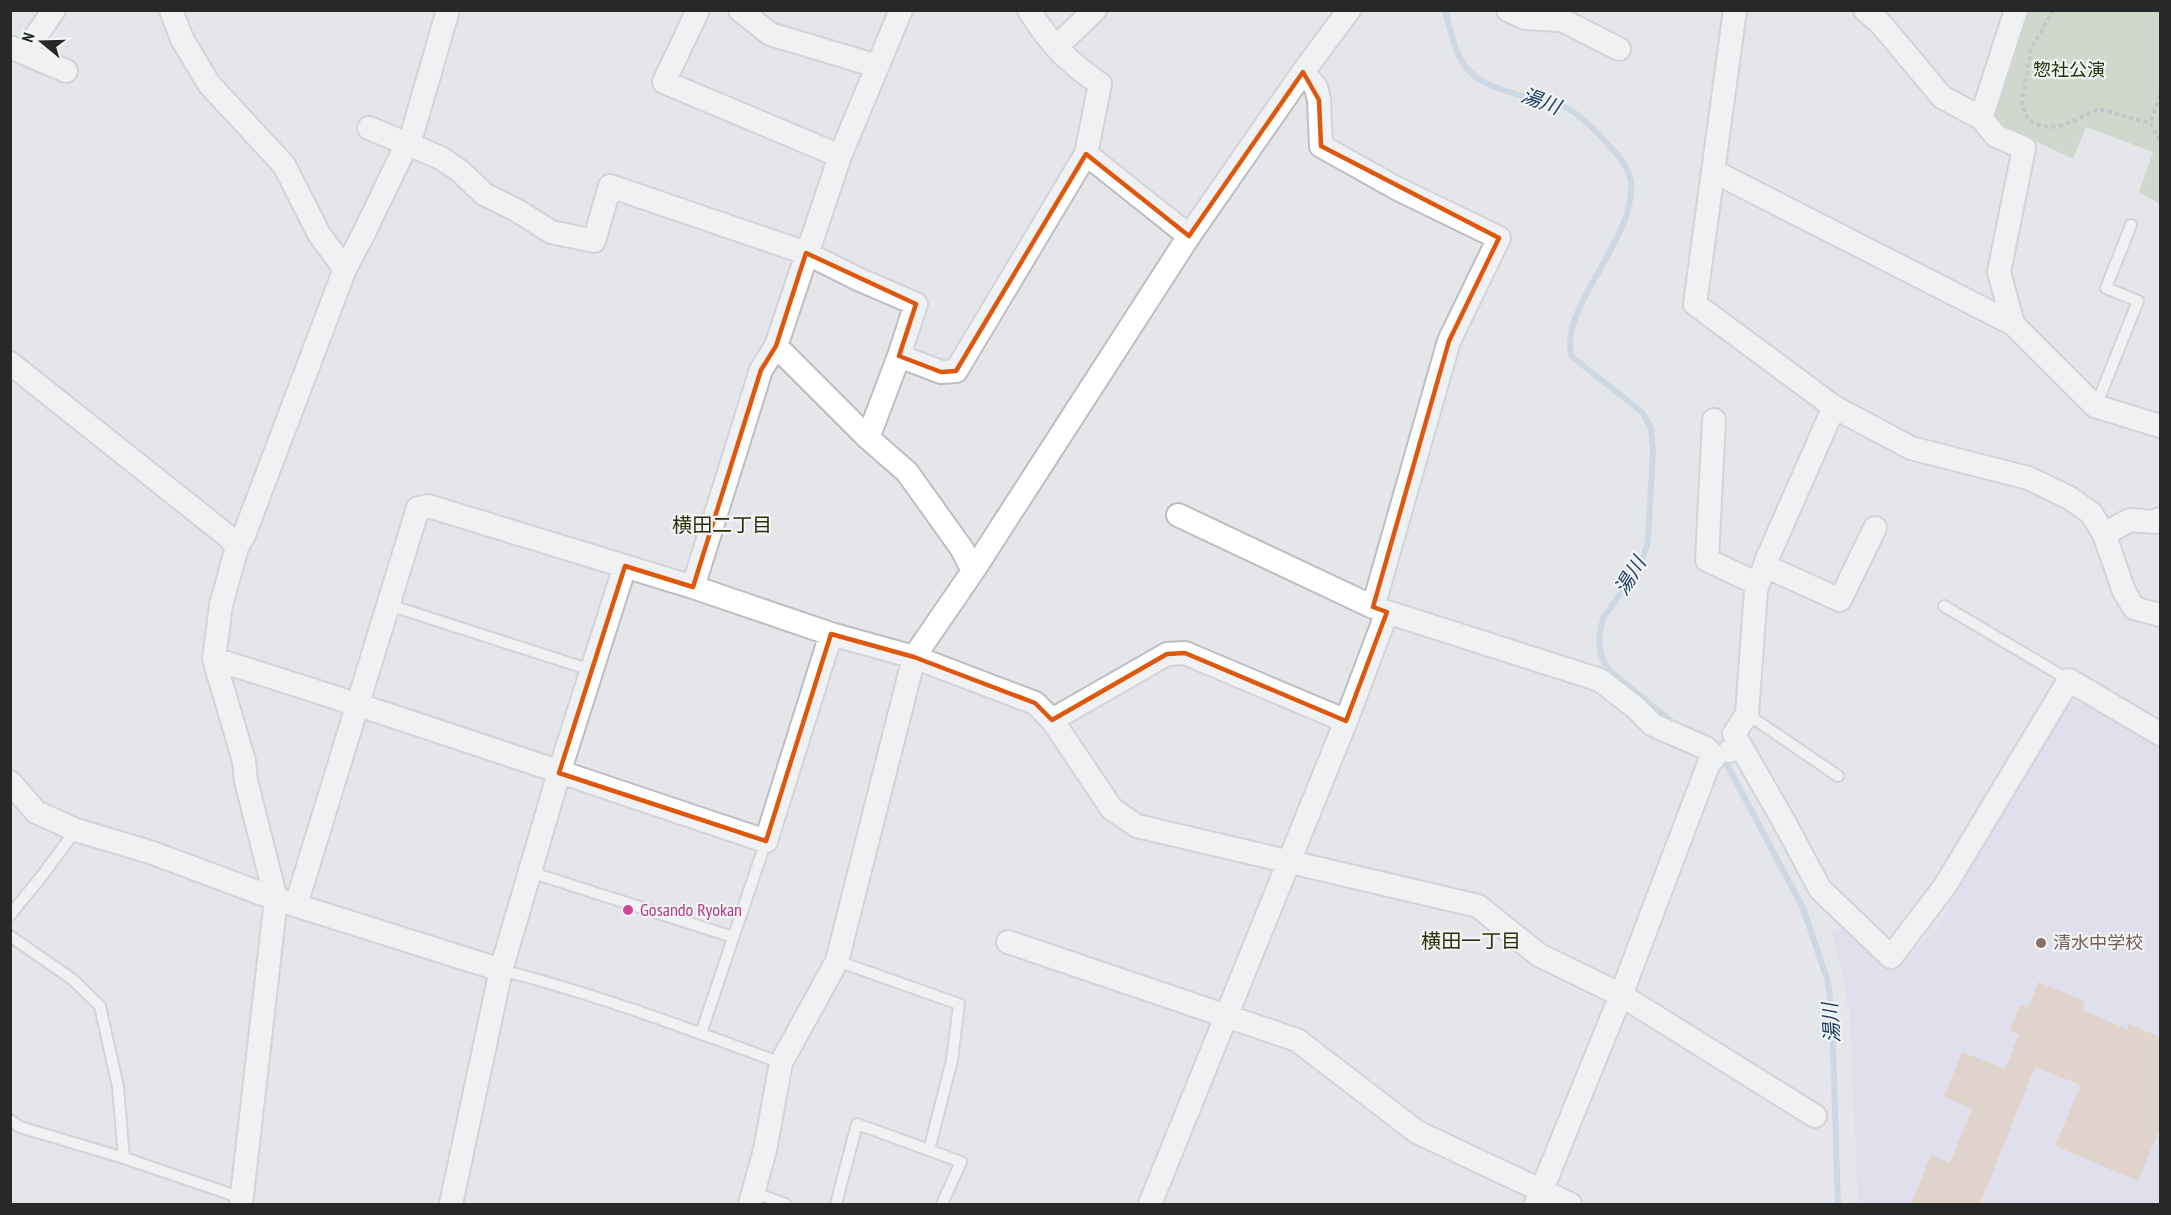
<svg xmlns="http://www.w3.org/2000/svg" width="2171" height="1215" font-family="'PT Sans Narrow','Noto Sans JP',sans-serif">
<style>
.education{fill:#dcd9ef}
.green{fill:#bdc5ae}
.lines{fill:none;stroke-linecap:round;stroke-linejoin:round}
.stream{stroke:#b1c7e1;stroke-width:6}
.building{fill:#dbbca9}
.lane-casing{stroke:#bcbfc1;stroke-width:14}
.street-casing{stroke:#bcbfc1;stroke-width:26}
.path{stroke:#9d9fa1;stroke-width:4;stroke-dasharray:4.5 3;stroke-linecap:butt}
.lane{stroke:#fff;stroke-width:10}
.street{stroke:#fff;stroke-width:22}
.marked{fill:none;stroke:#de570d;stroke-width:4.5;stroke-linejoin:round}
.hotel-dot{fill:#d1479c;stroke:#f1f4f6;stroke-width:2}
.education-dot{fill:#8d6e63;stroke:#f1f4f6;stroke-width:2}
.labels{text-anchor:middle;stroke-width:4.5;stroke-linejoin:round;paint-order:stroke}
.park-label{font-size:18px;fill:#253100;stroke:#f1f4f6}
.hotel-label{font-size:18px;fill:#b23c85;stroke:#f1f4f6;text-anchor:start}
.education-label{font-size:18px;fill:#785e54;stroke:#f1f4f6;text-anchor:start}
.water-label{font-size:20px;font-style:italic;fill:#1e3e63;stroke:#f1f4f6}
.neighbourhood-label{font-size:20px;fill:#2c2e04;stroke:#f1f4f6}
</style>
<rect width="100%" height="100%" fill="#e4e6e9"/>
<path class="education" d="M2087,697L2160,740V1204H1858L1850,1017L1843,974L1831,932L1847,924L1898,968L1909,954L1936,930L2035,752L2063,705Z"/>
<path class="green" d="M2026,11H2160V204L2139,192L2153,152L2086,127L2073,159L1995,122L1991,109Z"/>
<g class="lines">
<path class="stream" d="M1445,10C1459,65 1462,79 1519,95C1531,99 1543,99 1555,103C1576,110 1590,125 1605,141C1615,152 1629,166 1631,182C1635,232 1581,285 1571,333C1569,340 1571,349 1571,356L1642,412L1651,428L1653,451L1648,541L1641,565L1603,618L1599,638L1601,655L1609,670L1672,722
M1722,755L1803,908L1828,982L1832,1015L1838,1204"/>
</g>
<path class="building" d="M2038,982L2085,1001L2082,1010L2127,1029L2129,1024L2160,1037V1128L2138,1181L2055,1146L2081,1085L2035,1067L1980,1204H1911L1931,1155L1950,1163L1972,1109L1944,1097L1962,1052L2005,1069L2019,1035L2010,1031L2020,1005L2028,1008Z"/>
<g class="lines">
<g class="lane-casing">
<path id="lane" d="M2096,406L2138,301L2106,288L2131,225
M389,605L591,670
M1944,606L2069,680
M1747,714L1838,776
M530,872L733,937
M10,915L41,877L76,830
M10,936L72,979L100,1006L118,1087L124,1158
M837,961L959,1004L952,1060L929,1150L961,1162L942,1204
M501,970C596,994 689,1029 781,1063
M701,1033L766,841
M10,1120L20,1127L124,1158L242,1198
M753,1192L785,1204
M836,1204L857,1124L929,1150"/>
</g>
<g class="street-casing">
<path id="street" d="M171,10L182,39L209,84L284,165L319,234L345,269
M698,10L664,82L840,156
M740,10L770,34L877,66
M1508,10L1525,18L1562,20L1619,49
M1735,10L1695,304L1834,407L1911,448L2028,478L2068,497L2091,513L2104,534L2124,591L2134,608L2160,615
M1865,10L1881,24L1942,97L1981,118L1996,136L2024,148L1999,272L2013,324L2095,406L2160,426
M10,47L66,71
M1056,47L1095,10
M24,53L54,10
M1303,72L1316,87L1319,100L1321,146L1396,188L1499,238L1449,341L1373,607L1387,612
M1981,118L2016,10
M369,128L441,158L460,171L484,194L518,211L551,232L594,241L610,186L806,253L858,279L916,304L899,356L868,438L907,472L962,549L973,571
M1086,154L1189,236
M1713,171L2013,324
M776,346L868,438
M899,356L941,372L956,371L1086,154L1100,84C1069,63 1049,43 1029,10
M10,363L230,538L237,547L221,605L214,659L244,761L246,781L276,899L241,1204
M1714,420L1707,560L1758,584
M1178,515L1373,607
M2104,534L2130,520L2155,522L2160,519
M237,547L244,535L345,269L363,235L413,131L448,10
M1765,566L1840,600L1875,528
M693,587L761,370L776,346L840,156L901,10
M214,659C399,716 582,780 766,841L831,634
M1052,720L1167,654L1185,653L1346,721
M1740,745L1782,818L1820,889L1891,957L1945,886L2069,680L2160,734
M1730,751L1740,745L1734,734L1747,714L1756,590L1767,559L1834,407
M10,782L36,812L76,830L150,852L276,899L501,970
M296,905L418,508L428,506L693,587L831,634L914,657L1035,703L1052,720L1112,809L1137,826L1478,906L1539,955L1621,995L1815,1116
M1008,942L1297,1040L1417,1132L1570,1204
M451,1204L501,970L559,773L625,566
M750,1204L765,1150L781,1063L837,961L914,657L973,571L1189,236L1303,72L1349,10
M1150,1204L1346,721L1387,612L1600,680L1636,708L1653,725L1706,748L1715,757L1709,763L1621,995L1536,1204"/>
</g>
<path class="path" d="M2054,10L2031,48L2022,103L2028,120C2058,136 2071,120 2099,109L2150,123
M2160,95L2150,123L2160,141"/>
<use href="#lane" class="lane"/>
<use href="#street" class="street"/>
</g>
<path d="M0 0H2171V1215H0ZM1303,72L1319,100L1321,146L1499,238L1449,341L1373,607L1387,612L1346,721L1185,653L1167,654L1052,720L1035,703L914,657L831,634L766,841L559,773L625,566L693,587L761,370L776,346L806,253L916,304L899,356L941,372L956,371L1086,154L1189,236Z" fill="#e4e6e9" fill-opacity=".55" fill-rule="evenodd"/>
<path class="marked" d="M1303,72L1319,100L1321,146L1499,238L1449,341L1373,607L1387,612L1346,721L1185,653L1167,654L1052,720L1035,703L914,657L831,634L766,841L559,773L625,566L693,587L761,370L776,346L806,253L916,304L899,356L941,372L956,371L1086,154L1189,236Z"/>
<circle class="hotel-dot" cx="628" cy="910" r="6"/>
<circle class="education-dot" cx="2041" cy="943" r="6"/>
<g class="labels">
<g class="park-label">
<text x="2069" y="76">惣社公演</text>
</g>
<g class="hotel-label">
<text x="640" y="916">Gosando Ryokan</text>
</g>
<g class="education-label">
<text x="2053" y="949">清水中学校</text>
</g>
<g class="water-label">
<text transform="translate(1541 101) rotate(20)" y="7">湯川</text>
<text transform="translate(1630 576) rotate(-59)" y="7">湯川</text>
<text transform="translate(1831 1023) rotate(-94)" y="7">湯川</text>
</g>
<g class="neighbourhood-label">
<text x="722" y="532">横田二丁目</text>
<text x="1471" y="948">横田一丁目</text>
</g>
</g>
<rect width="2171" height="1215" fill="none" stroke="#272828" stroke-width="24"/>
<g transform="translate(42 42) rotate(289)" stroke="#f1f4f6" stroke-width="4.5" paint-order="stroke">
<path d="M0-4.5L10 22L0 15L-10 22Z" fill="#272828"/>
<text y="-9" font-size="16" font-weight="bold" text-anchor="middle" fill="#272828">N</text>
</g>
</svg>
